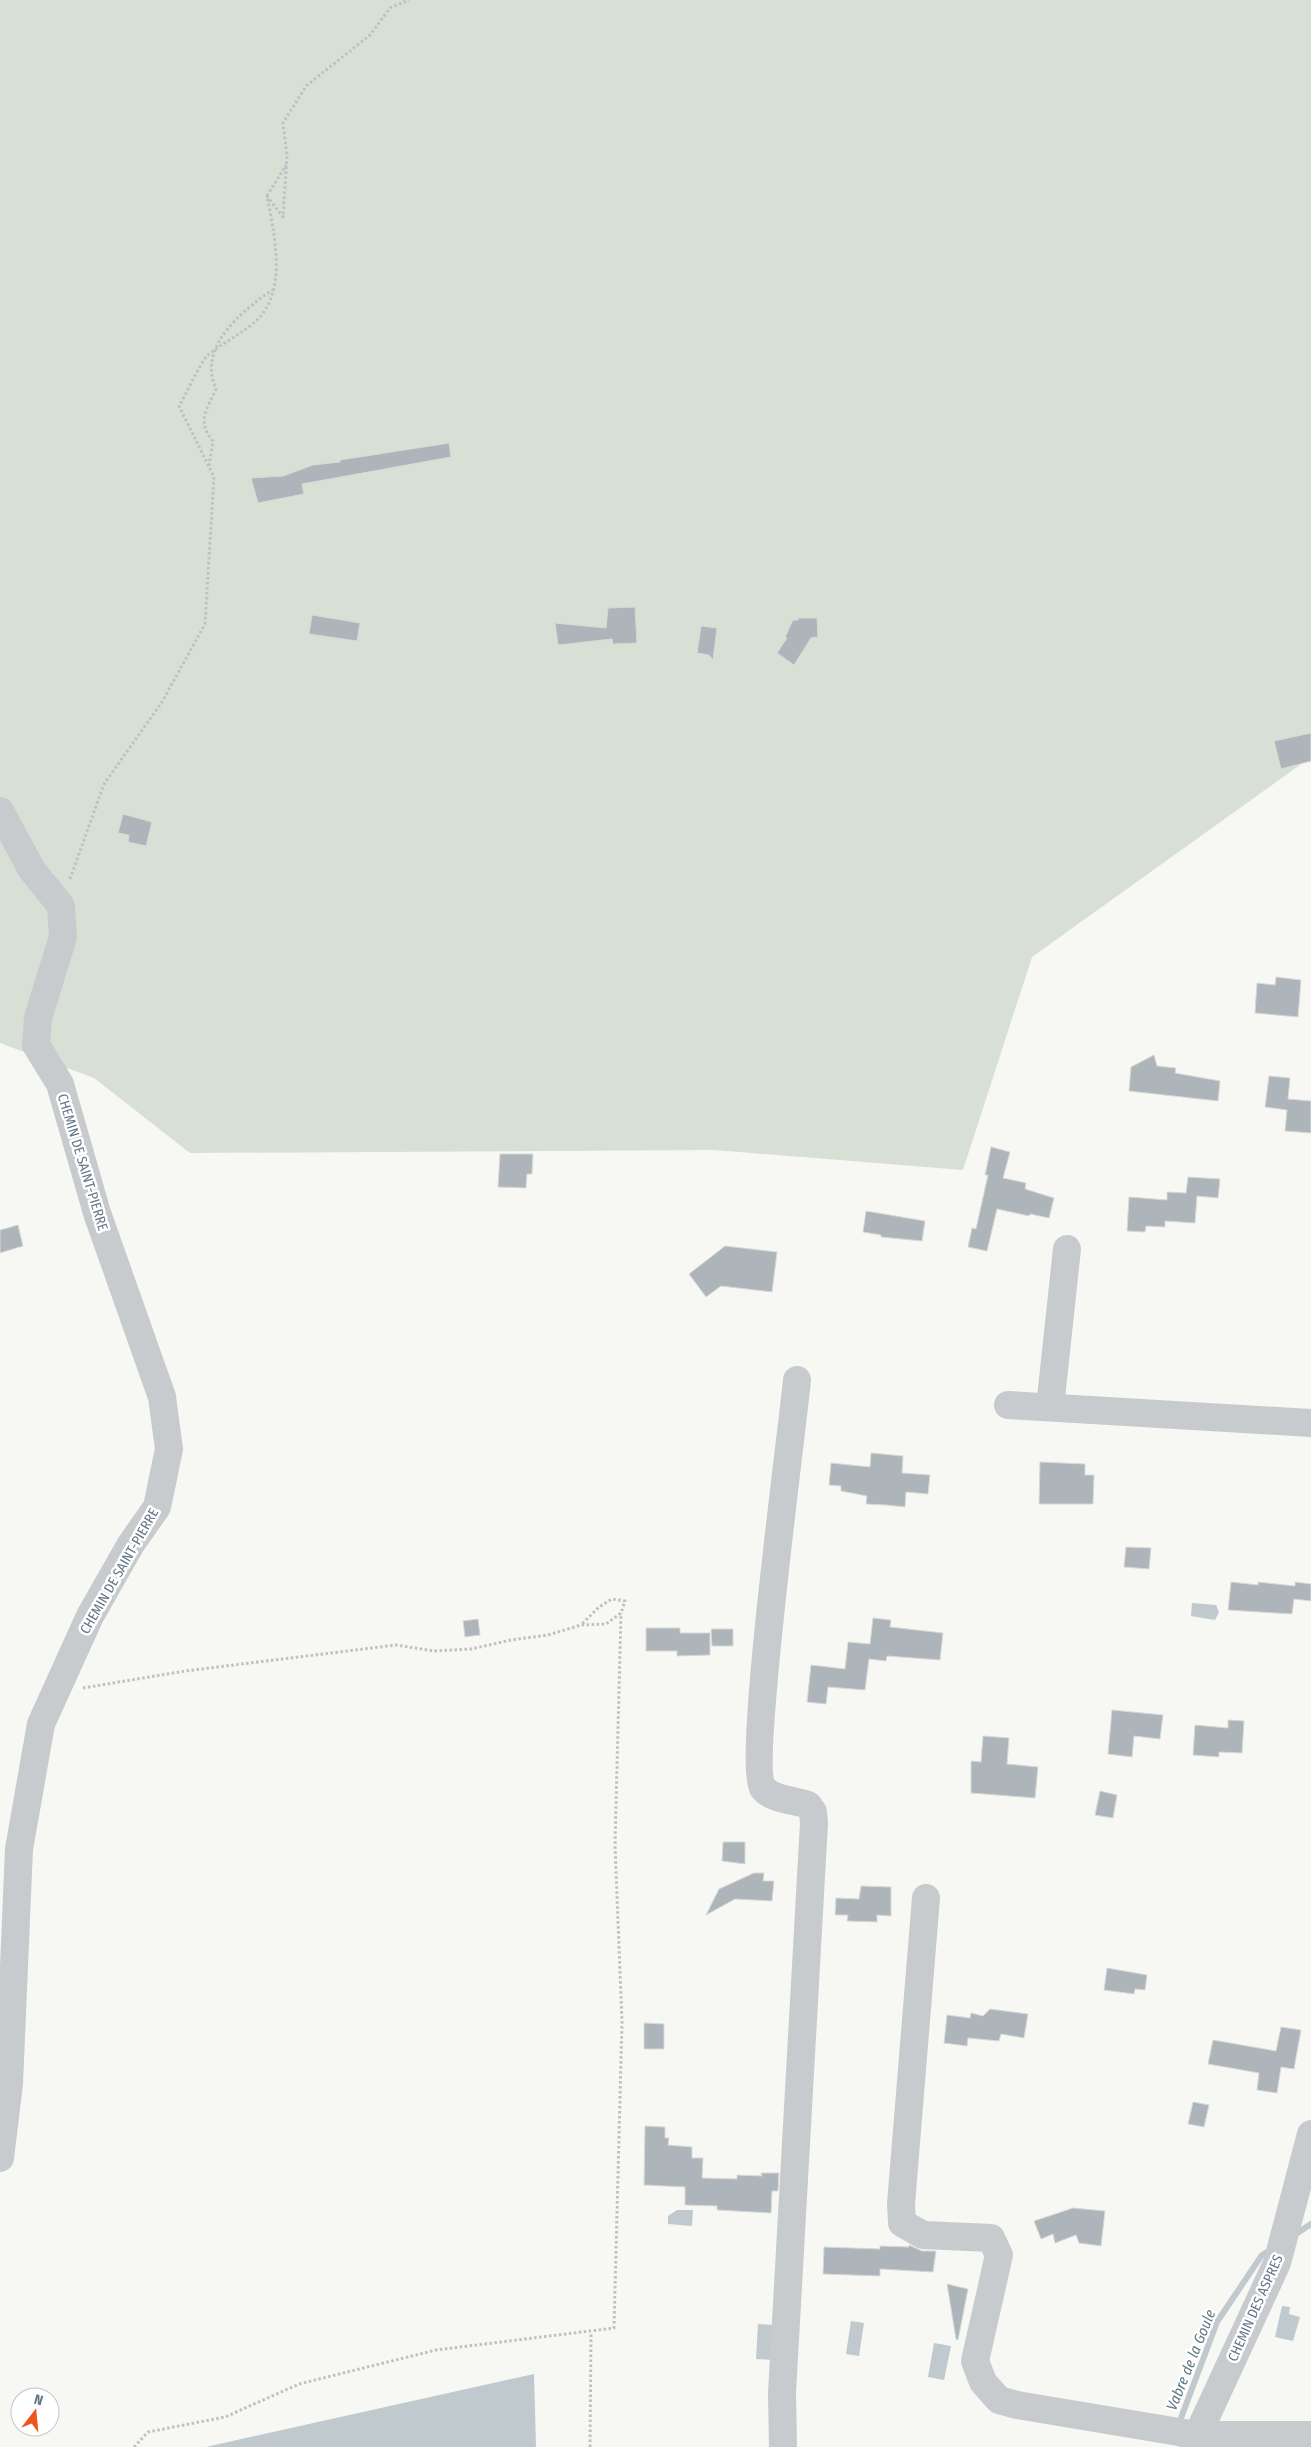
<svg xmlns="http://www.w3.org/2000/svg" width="1311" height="2447" font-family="'Fira Sans Condensed',sans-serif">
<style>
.green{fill:#d8e0d5}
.water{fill:#bfc9ce}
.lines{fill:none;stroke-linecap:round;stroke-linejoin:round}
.stream{stroke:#bfc9ce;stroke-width:6}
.building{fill:#adb5bb;stroke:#d9d9d6}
.path{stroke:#bec1c3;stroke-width:3;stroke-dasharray:2.5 2.5;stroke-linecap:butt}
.minor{stroke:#c7cbce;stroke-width:28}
.labels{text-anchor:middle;stroke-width:5;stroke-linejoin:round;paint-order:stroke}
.street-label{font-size:14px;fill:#647687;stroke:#fff}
.water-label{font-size:15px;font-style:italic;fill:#607883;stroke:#fff}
</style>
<rect width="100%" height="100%" fill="#f7f7f4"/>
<path class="green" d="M0,0H1311V757L1032,957L963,1170L714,1150L190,1153L94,1078L0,1043Z"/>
<path class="water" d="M1192,1603L1216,1605L1219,1612L1215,1620L1191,1616Z
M677,2210H693L692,2226L668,2224V2216Z
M1282,2306L1290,2307L1289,2314L1300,2317L1293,2341L1275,2337Z
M851,2321L864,2323L859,2356L846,2354Z
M758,2324L774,2325L773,2360L756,2359Z
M934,2343L951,2346L944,2380L928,2377Z
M534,2374L536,2447H206Z"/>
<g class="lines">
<path class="stream" d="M1293,2236L1311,2224
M1178,2426L1217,2322L1262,2255L1272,2249"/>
</g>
<path class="building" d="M449,443L451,457L302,484L304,494L258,503L251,478L283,476L313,465L340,462V460Z
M635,607L637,643L613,644L612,639L558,645L555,623L606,628L608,608Z
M312,615L360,623L357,641L309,634Z
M798,618H817L818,637L811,638L794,665L777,653L787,638L785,637L793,620H798Z
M701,626L717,628L713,660L709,655L697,653Z
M1311,733V761L1281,769L1274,741Z
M123,814L152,822L146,846L128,842L129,835L118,833Z
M1276,977L1301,980L1298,1017L1255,1013L1257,983L1275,985Z
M1154,1055L1157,1066L1176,1068L1175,1073L1220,1081L1218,1101L1129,1091L1131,1067Z
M1269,1076L1290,1078L1288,1099L1311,1101V1133L1285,1131L1287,1110L1265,1107Z
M991,1147L1010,1152L1003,1178L1026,1183L1025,1189L1054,1198L1049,1218L1030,1214L1029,1216L997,1209L987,1251L968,1247L972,1228L976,1229L988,1175H985Z
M500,1154H533L532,1174H527L526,1188L498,1187Z
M1188,1177L1220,1179L1218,1198L1197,1196L1195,1223L1165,1221V1227L1146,1226L1145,1232L1127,1231L1129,1197L1167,1200V1192L1186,1193Z
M866,1211L925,1221L922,1241L881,1237V1235L863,1232Z
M18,1225L23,1246L0,1253V1230Z
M725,1246L777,1252L772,1292L721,1286L706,1297L689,1274Z
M871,1453L903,1456L902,1473L930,1475L928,1494L906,1492L905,1507L886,1505L866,1504L867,1496L841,1491V1486L829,1485L831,1463L870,1467Z
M1040,1462L1085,1464V1475H1094L1093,1504H1039Z
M1126,1547L1151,1548L1149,1569L1124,1567Z
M1231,1582L1258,1585V1582L1295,1586V1582L1311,1584V1601L1294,1599L1292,1614L1228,1610Z
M873,1618L891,1620L890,1627L943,1633L940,1660L887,1656L886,1661L869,1659L865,1690L828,1687L826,1704L807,1702L811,1665L845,1669L848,1642L870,1644Z
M478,1619L480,1635L465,1637L463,1621Z
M646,1628H680V1633H710V1655L677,1656V1651H646Z
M711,1629H733V1646H712Z
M1112,1710L1163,1715L1160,1739L1134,1736L1132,1757L1108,1754Z
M1228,1720L1244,1721L1242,1753L1219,1752V1757L1193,1755L1195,1725L1228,1728Z
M983,1736L1009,1738L1007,1764L1038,1767L1035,1798L971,1793V1761L981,1762Z
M1100,1791L1117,1795L1113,1818L1095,1815Z
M723,1842H745V1864L722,1861Z
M754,1873H764L763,1881H774L772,1901L735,1899L706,1915L719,1889Z
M861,1886L891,1887V1916L877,1915V1922L847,1921L848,1915H835L836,1898L859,1899Z
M1107,1968L1147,1975L1145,1990L1135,1989L1134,1994L1104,1990Z
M990,2009L1028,2014L1024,2038L1001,2034L999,2041L968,2038L967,2046L944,2043L947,2015L970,2018L971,2013L983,2016Z
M644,2023L664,2024V2049H644Z
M1281,2027L1301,2030L1294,2069L1281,2067L1277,2093L1257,2090L1259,2073L1208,2064L1213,2040L1276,2051Z
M1193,2102L1209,2105L1204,2127L1188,2124Z
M645,2126L665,2127V2138H669L668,2145L692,2147V2158H703L702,2178L737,2179V2175L762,2176L761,2173H779L778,2191H772L771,2213L717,2210V2206L685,2205V2187L644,2185Z
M1073,2208L1105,2211L1101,2246L1079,2243L1076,2235L1055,2243L1053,2234L1041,2239L1034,2221Z
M909,2245L922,2251H936L933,2272L880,2269V2276L823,2274L824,2247L880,2249V2246L909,2247Z
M947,2284L968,2289L958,2340L956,2339Z"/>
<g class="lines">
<path class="path" d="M267,196L286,165
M209,466L213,441C196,421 207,410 216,389C197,347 241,312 272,290
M70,879L104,784L162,702L205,624L214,477L179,406C186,395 200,363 207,356C222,343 242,334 257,320C288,290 274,233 267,196L283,217L287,155L283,123L306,86L370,35L390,8L409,0
M83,1688L185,1671L396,1645L434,1651L471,1649L511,1640L548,1635L581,1625L606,1624L621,1613L625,1601L612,1599L599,1607L581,1625
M134,2447L148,2432L225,2417L299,2384L436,2350L614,2328L622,2022L615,1845L621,1613
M590,2447L591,2332"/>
<path class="minor" d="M0,811L32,870L61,906L63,937L38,1018L36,1045L60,1084L97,1213L162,1397L169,1449L157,1507L131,1544L90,1616L41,1724L19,1849L9,2084L0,2158
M1008,1405L1311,1423
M1050,1407L1067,1249
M926,1898L901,2204L902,2223L923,2235L991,2238L999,2255L975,2361L983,2382L999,2400L1017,2405L1197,2435H1311
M783,2447L782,2393L814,1823L813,1812L808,1805C795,1800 772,1800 763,1788C747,1764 792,1433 797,1380
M1192,2447L1277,2263L1311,2134"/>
</g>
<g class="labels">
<g class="street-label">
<text transform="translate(83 1162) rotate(73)" y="5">CHEMIN DE SAINT-PIERRE</text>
<text transform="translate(119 1571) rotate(-60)" y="5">CHEMIN DE SAINT-PIERRE</text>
<text transform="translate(1255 2308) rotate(-66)" y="5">CHEMIN DES ASPRES</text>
</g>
<g class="water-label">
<text transform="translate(1191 2360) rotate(-68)" y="5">Vabre de la Goule</text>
</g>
</g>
<g transform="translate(35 2412) rotate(16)"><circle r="24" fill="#ffffff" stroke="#c1c8cf"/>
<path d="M0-4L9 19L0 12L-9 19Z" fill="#ee541d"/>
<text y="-8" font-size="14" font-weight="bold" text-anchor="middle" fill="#647687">N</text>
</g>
</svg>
